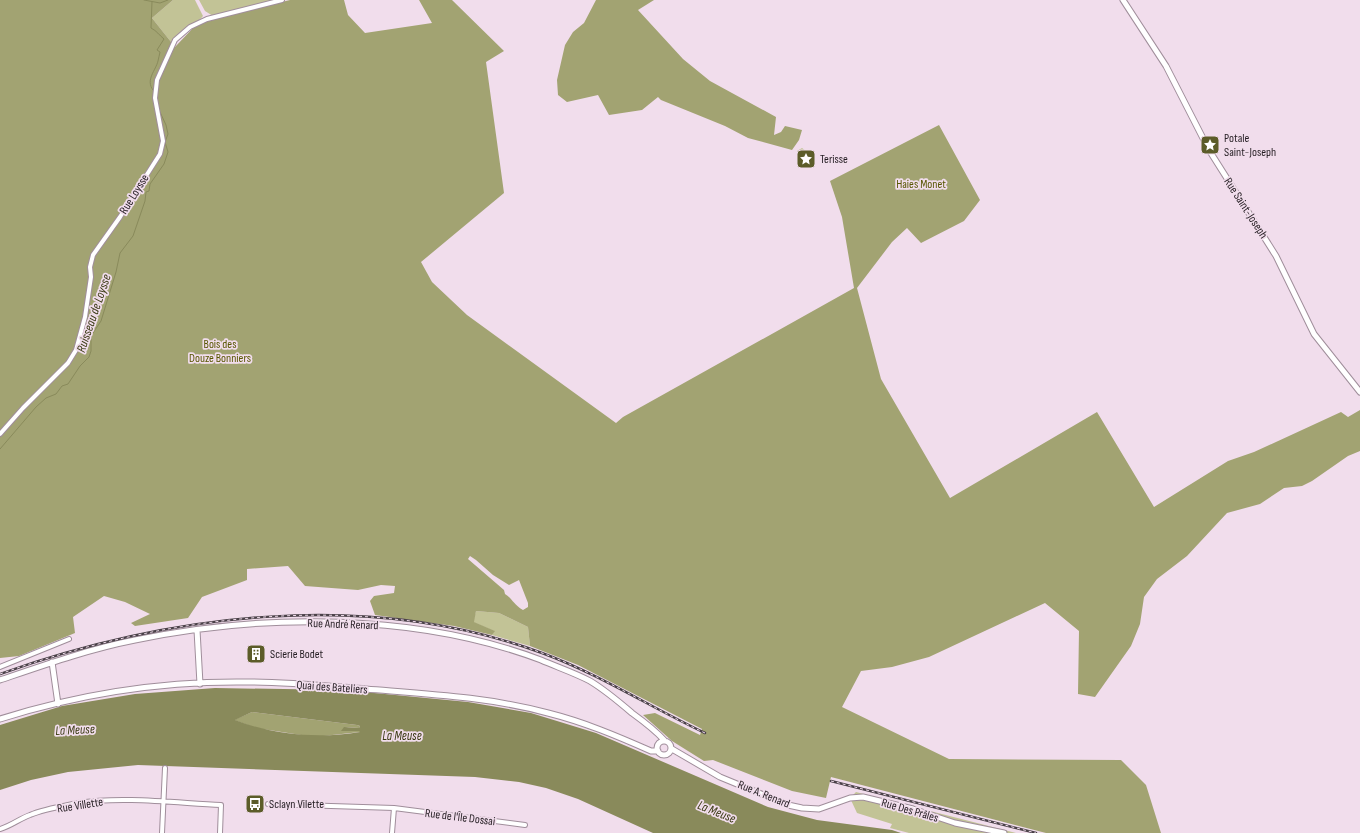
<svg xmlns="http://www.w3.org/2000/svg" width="1360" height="833" font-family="'Sofia Sans Condensed',sans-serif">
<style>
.green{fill:#c2c396}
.forest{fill:#a2a372;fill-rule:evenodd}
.water{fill:#898a5b;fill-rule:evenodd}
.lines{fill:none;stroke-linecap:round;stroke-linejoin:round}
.stream{stroke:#898a5b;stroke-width:1}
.minor-casing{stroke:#a08e9b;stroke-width:6}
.tertiary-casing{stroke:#a08e9b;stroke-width:7}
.minor{stroke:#fff;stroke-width:4}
.tertiary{stroke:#fff;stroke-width:5}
.rail-casing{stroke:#4a4148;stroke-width:2.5}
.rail{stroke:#f1ddec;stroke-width:1;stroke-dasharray:3;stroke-linecap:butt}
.labels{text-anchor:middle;stroke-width:3.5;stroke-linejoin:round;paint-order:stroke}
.poi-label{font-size:12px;fill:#241d22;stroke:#f1ddec;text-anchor:start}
.park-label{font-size:12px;fill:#575600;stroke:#f1ddec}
.street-label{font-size:12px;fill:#241d22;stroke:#f1ddec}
.water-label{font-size:13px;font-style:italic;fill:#3a3a13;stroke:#f1ddec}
</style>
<rect width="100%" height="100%" fill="#f1ddec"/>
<path class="green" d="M173,0H195L203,16C194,27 181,28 171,42L152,18Z
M199,0H276L213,16L205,11Z
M802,148L814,157L813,161L807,166C800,163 798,158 797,151Z
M476,611L499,613L528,627L530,646L492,635L494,631L473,622Z
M856,792L1016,833H909L890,828L892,824L857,813L850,798Z"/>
<path class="forest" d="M0,0H173L152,18L175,47L194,27L207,20L290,0H344L348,15L365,33L432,23L419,0H452L504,51L486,62L504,193L421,262L432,282L467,315L616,423L623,417L854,288L842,217L830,181L939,125L980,200L964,221L921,243L907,228L892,242L857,288L881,379L950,498L1097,412L1154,507L1228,461L1254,452L1341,412L1348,417L1360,410V451L1348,456L1312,481L1302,486L1284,488L1260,504L1227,513L1187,556L1157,579L1144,597L1140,624L1131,646L1095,697L1078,694L1079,631L1045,603L929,657L892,667L861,671L842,707L949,759L1121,760L1146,785L1161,833H1046L831,777L826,798L792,791L713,760L704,761L672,741L643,715L655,713L700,735L702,729L578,665L530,646L528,627L499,613L476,611L474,622L495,631L492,635L454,626L375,615L370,601L374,596L394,593L395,586L381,585L358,590L305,586L288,566L247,569V580L202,597L188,618L135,626L131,623L150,614L125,602L104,596L73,617L75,633L19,656L0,658ZM470,556L476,560L493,575L509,585L519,580L528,603V607L523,610C513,604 513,599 505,594L504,590L468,559Z
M596,0H654L638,10L683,59L710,81L776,117L774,135L781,132L785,126L802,130L799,140L792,150L748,138L725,126L661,100L658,97L642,110L609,115L598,95L567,102L558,95L557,80L565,45L573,32L584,23Z
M252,712L357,725L360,726L359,728L344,727L360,731V732L314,737L256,728L234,720Z"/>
<path class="water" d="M215,688L343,690L468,702L531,713L596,733L768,807L817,820L892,830L901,833H653L578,799L546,788L519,782L475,777L138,765L68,772L31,780L0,790V725L62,706L135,694ZM252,712L357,725L360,726L359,728L344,727L341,731H359L360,732C318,739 274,735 235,720Z"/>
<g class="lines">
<path class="stream" d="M144,0L160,3L168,0
M152,2L151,28C157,31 159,35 164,39L157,50L160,52C159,55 159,58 158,61C156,70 145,80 153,90
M0,449L36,407L46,398L56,394L62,386L68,384L80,366L89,357L91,351V336L101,321L116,272L120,253L133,236L145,201L146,192L149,191L150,184L164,164L168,152L165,142L168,134L166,125L160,112"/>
<g class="minor-casing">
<path id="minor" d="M0,434L23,408L68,363L76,350L85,317L91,277L90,267L93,255L120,217L160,154L163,141L155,98L157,80L175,40L190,27L207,19L282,0
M0,667L69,639
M268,804L394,808L525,825
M0,829C11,826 19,819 30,815C44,809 63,806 78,803C122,796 177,803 221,805L220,833
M162,833L165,768
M392,833L394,808"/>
</g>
<g class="tertiary-casing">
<path id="tertiary" d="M1123,0L1166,66L1209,150L1276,256L1314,334L1360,392
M197,630L200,684
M52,662L58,704
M0,680C44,665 89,649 135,640C264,613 417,613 541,660C557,667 575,673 590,681C605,690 618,701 632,713C643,721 655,730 664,740
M0,719C79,694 164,681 246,682C286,682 327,686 366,689C427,694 489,697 548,713C584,722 617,736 651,751H658
M657 748a7 7 0 1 1 14 0a7 7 0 1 1-14 0Z
M672,749L720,777L788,805L802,808L819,809L850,798L863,797L913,809L955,823L1004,833"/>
</g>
<use href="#minor" class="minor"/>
<use href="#tertiary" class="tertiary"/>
<g class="rail-casing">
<path id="rail" d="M0,674C172,613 368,589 542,653C599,674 650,707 705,733
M831,781L1036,833"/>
</g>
<use href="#rail" class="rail"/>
</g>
<defs>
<g id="sight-square" transform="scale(1)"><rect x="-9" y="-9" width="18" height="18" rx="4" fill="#5c5c29" stroke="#f1ddec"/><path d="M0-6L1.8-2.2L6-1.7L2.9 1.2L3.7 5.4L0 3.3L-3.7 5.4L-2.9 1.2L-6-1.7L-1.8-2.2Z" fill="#fff"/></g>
<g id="building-square" transform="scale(1)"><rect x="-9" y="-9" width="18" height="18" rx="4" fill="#5c5c29" stroke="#f1ddec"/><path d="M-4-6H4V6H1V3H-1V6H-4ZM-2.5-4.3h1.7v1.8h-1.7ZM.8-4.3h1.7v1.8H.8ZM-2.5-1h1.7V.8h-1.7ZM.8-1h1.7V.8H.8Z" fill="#fff"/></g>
<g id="bus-square" transform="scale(1)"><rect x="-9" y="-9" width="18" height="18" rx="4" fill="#5c5c29" stroke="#f1ddec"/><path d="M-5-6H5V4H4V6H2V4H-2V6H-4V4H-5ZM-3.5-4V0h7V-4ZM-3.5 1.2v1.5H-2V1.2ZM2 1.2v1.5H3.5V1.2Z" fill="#fff"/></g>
</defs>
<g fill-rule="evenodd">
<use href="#sight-square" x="1210" y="145"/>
<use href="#sight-square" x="806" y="159"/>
<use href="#building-square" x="256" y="654"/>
<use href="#bus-square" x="255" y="804"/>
</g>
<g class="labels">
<g class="poi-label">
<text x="1224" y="142">Potale<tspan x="1224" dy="14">Saint-Joseph</tspan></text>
<text x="820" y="163">Terisse</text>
<text x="270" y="658">Scierie Bodet</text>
<text x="269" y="808">Sclayn Vilette</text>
</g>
<g class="park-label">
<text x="921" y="188">Haies Monet</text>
<text x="220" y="348">Bois des<tspan x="220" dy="14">Douze Bonniers</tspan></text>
</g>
<g class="street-label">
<text transform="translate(134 194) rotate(-58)" y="4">Rue Loysse</text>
<text transform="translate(1246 208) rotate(57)" y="4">Rue Saint-Joseph</text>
<text transform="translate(343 624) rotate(2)" y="4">Rue André Renard</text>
<text transform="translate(332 687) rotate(4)" y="4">Quai des Bateliers</text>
<text transform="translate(764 794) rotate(22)" y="4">Rue A. Renard</text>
<text transform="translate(80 805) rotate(-9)" y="4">Rue Villette</text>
<text transform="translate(910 810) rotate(16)" y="4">Rue Des Prâles</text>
<text transform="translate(460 817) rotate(7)" y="4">Rue de l'Île Dossai</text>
</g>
<g class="water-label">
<text transform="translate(93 313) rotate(-71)" y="5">Ruisseau de Loysse</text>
<text transform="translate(75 729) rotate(-3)" y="5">La Meuse</text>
<text x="402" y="740">La Meuse</text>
<text transform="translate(717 811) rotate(22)" y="5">La Meuse</text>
</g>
</g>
</svg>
